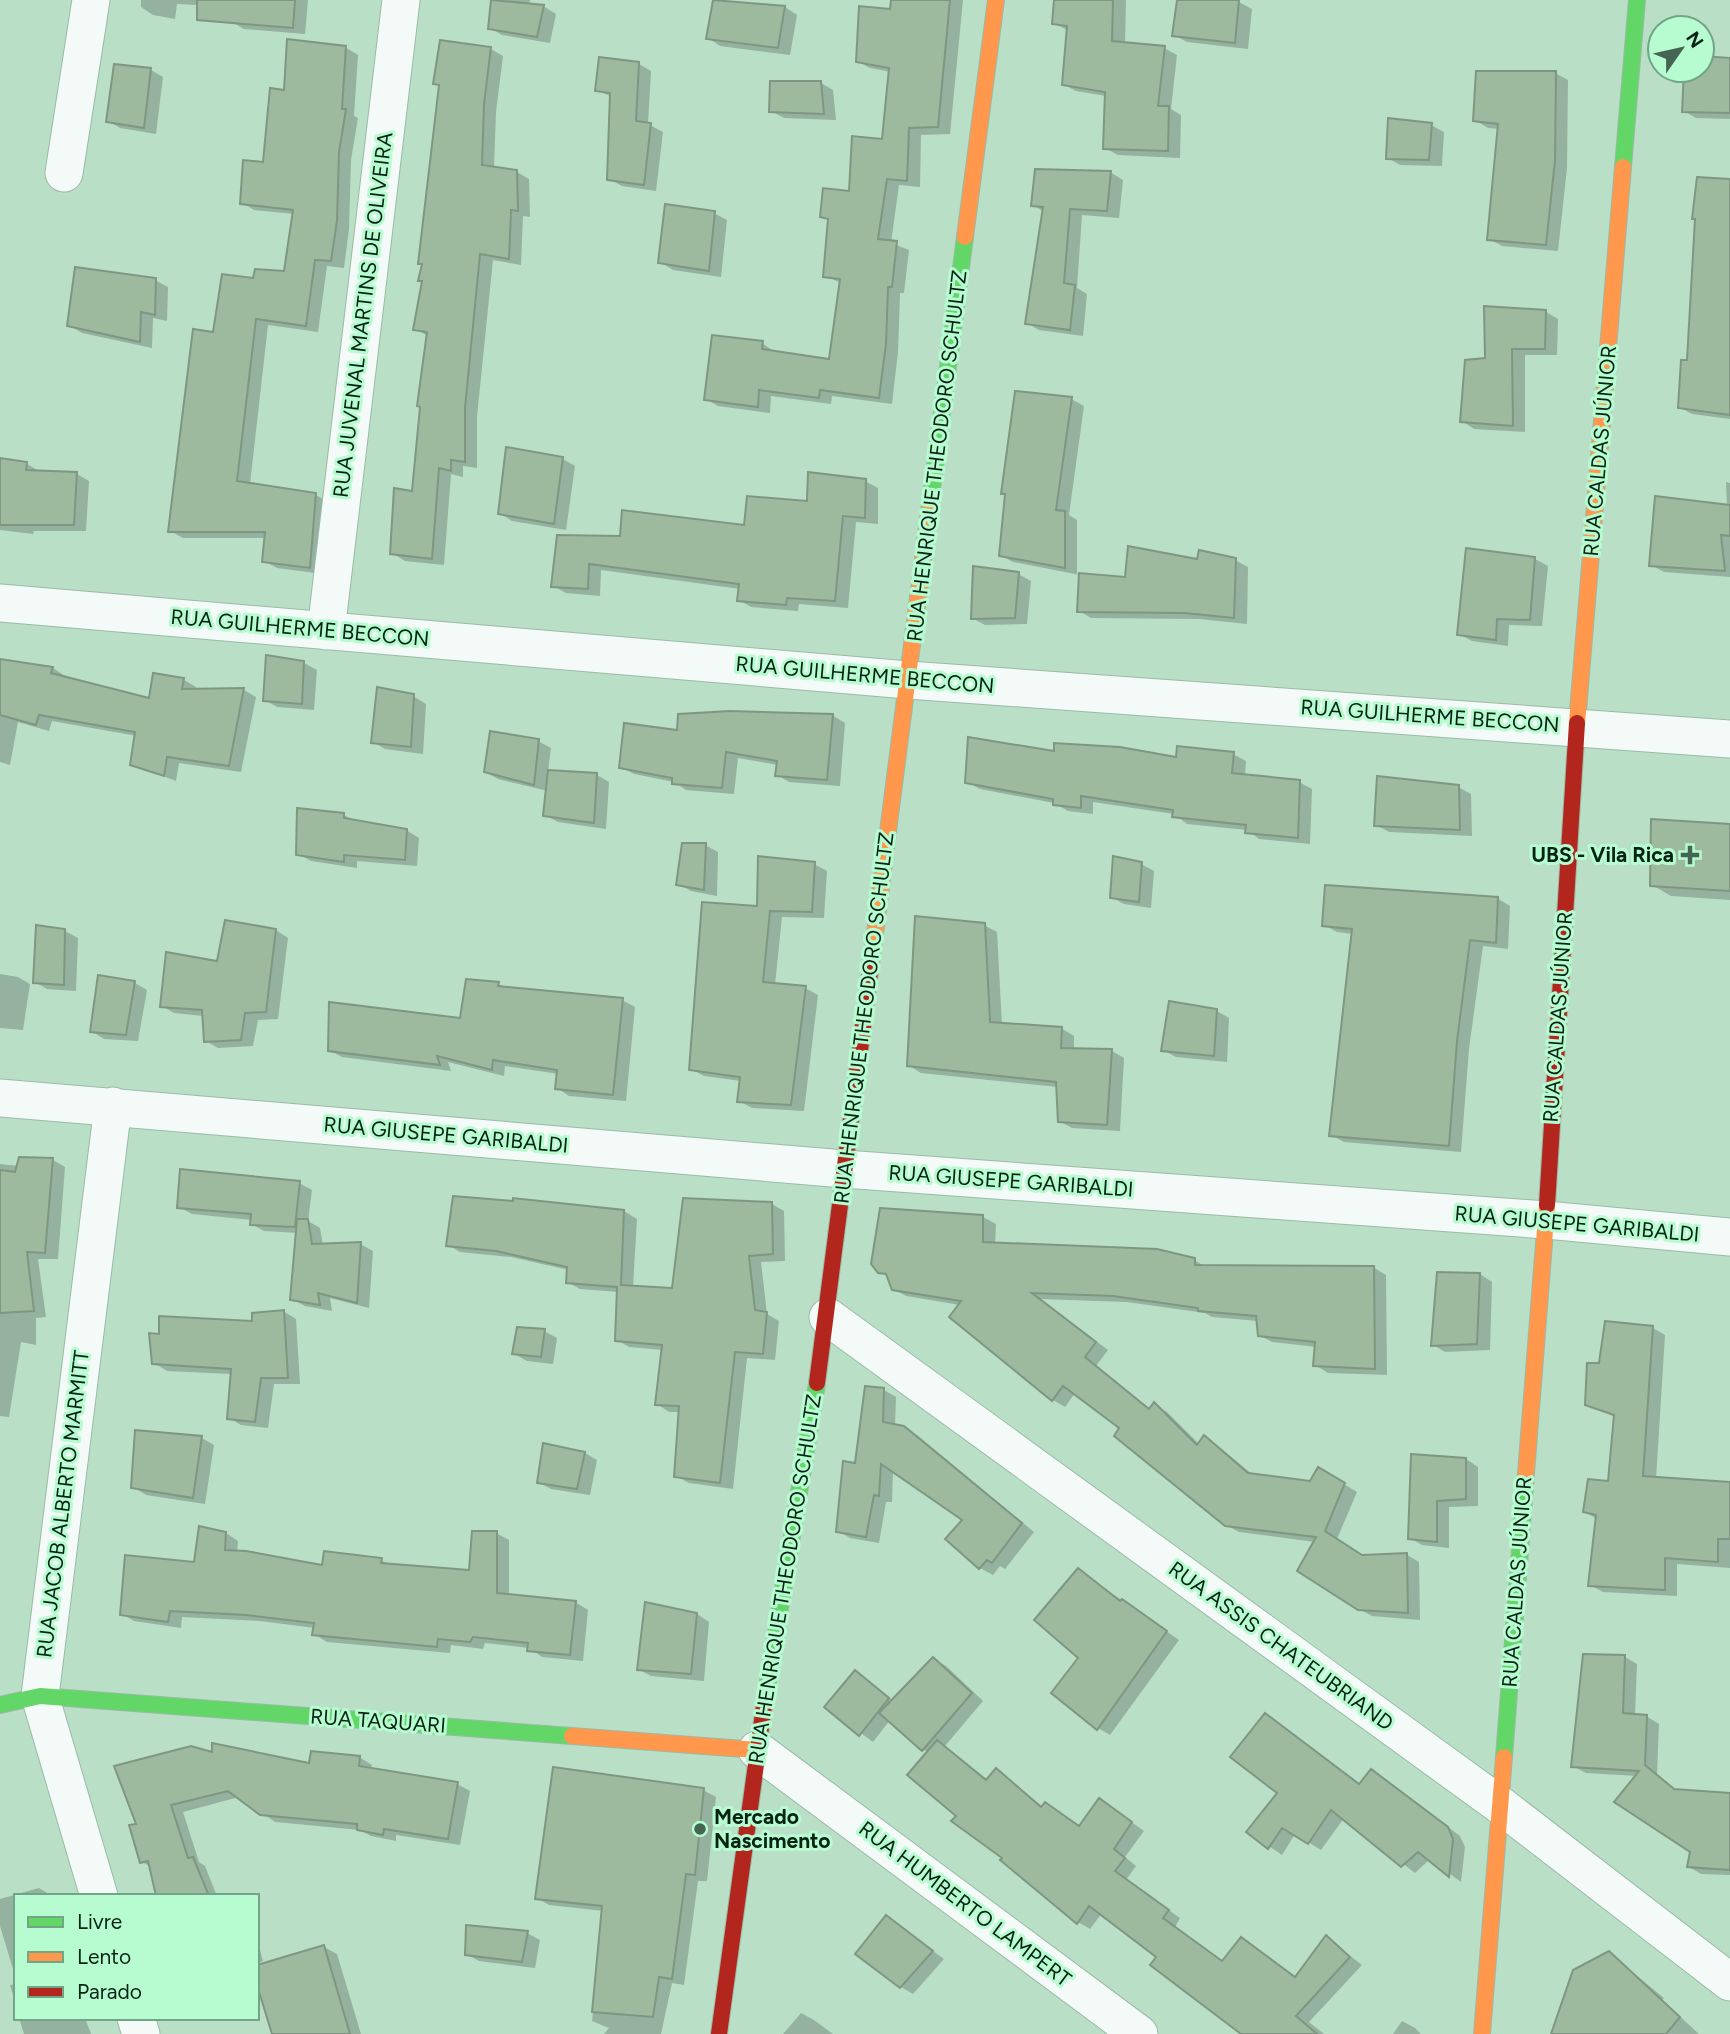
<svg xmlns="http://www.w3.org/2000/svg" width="1730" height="2034" font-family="Figtree,sans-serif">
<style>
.shadow{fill:#0003}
.building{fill:#9eba9e;stroke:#7f9782;stroke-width:2}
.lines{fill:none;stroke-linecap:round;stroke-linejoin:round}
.street-casing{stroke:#9bbaa7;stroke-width:39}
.fast-casing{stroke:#9bbaa7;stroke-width:18}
.slow-casing{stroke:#9bbaa7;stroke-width:18}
.jam-casing{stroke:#9bbaa7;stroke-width:18}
.street{stroke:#f4faf7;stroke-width:37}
.fast{stroke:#63d668;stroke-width:16}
.slow{stroke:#ff974d;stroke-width:16}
.jam{stroke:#b3261e;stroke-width:16}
.poi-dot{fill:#456553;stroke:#b7fcd0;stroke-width:2.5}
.labels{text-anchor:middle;stroke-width:6;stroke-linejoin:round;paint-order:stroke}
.street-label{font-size:21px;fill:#072314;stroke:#b7fcd0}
.poi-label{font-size:21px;font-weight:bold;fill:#072314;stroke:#b7fcd0;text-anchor:end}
</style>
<rect width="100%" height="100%" fill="#b9dfc7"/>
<path class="shadow" d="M141,0H217V6L177,4L175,19L153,15L141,7Z
M235,0H308L305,34L244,29L232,22Z
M493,0H530L529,5L543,6L556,14L550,43L502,35L490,28Z
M893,0H963L950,134L921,135L920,187L899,185L891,243L909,250L904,293H900L898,352L892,404L832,396L831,404L771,396L770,413L718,406L706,399L762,343L775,352L831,361L841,283L825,276L830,220L822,216L851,193L884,141L891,72L870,68L857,61L891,11Z
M1056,0H1126L1125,44L1164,48L1177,55L1171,109L1181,115L1180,158L1118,155L1105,148L1106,96L1076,91L1063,84L1067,30L1054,23Z
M1179,1L1239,2L1252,9L1248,49L1187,42L1174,35Z
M785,7L797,15L790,55L720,46L708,38Z
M442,42L491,49L503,56L496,112L494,168L517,172L529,179L530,217L523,216L521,265L493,260L477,416V468L463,466V477L451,474L444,565L405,561L392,553L414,493L428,336L415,329L424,282L423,265L420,263L441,86L435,83Z
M345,47L358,55L354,116L358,118L351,160L349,229L344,268L327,266L318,332L268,325L250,484L316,495L328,502L323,574L277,568L264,561L266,538H183L170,531L214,334L254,280L285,273L294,214L254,210L242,203L265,164L286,92Z
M1702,57L1730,60V119L1696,118L1684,111L1686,70H1702Z
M639,64L651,71L648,124L663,132L656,191L622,186L609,179L612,97L597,90Z
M116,66L151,70L163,77L156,134L120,128L108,121Z
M1555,73L1568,80L1567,168L1558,251L1502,246L1489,239L1499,129L1488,128L1475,120Z
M821,83L833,90L836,120L784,118L771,111Z
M1431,125L1444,132L1442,166L1400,165L1388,158Z
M1110,172L1123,180L1119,218L1082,215L1077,288L1087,294L1083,336L1039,330L1027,323L1044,212L1033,205Z
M1730,181V419L1692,414L1679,407Z
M714,213L727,220L721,277L673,270L660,262Z
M155,280L168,287L167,321L153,318L152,348L82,333L69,325Z
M1546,312L1558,319L1557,355H1525V432L1474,429L1462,421L1487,359Z
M1071,399L1084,406L1069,515L1077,520V574L1126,579L1199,561L1235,560L1248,567L1247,624L1199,619L1091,618L1079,611L1080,575L1013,562L1000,555L1007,495L1003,493Z
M0,459L27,464L39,471L77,474L89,481L86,531H34L33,534L0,530Z
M563,459L575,466L566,530L512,521L500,513Z
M865,481L878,488V524L856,522L848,608L799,604L798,611L751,607L739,600L740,589L601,570L600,596L566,593L553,586L621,538L746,527Z
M1726,482L1730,483V577L1664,572L1651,565L1727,506Z
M1535,559L1548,566L1542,626L1509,625L1508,646L1472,641L1459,634Z
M1018,574L1031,581L1027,624L985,625L972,618Z
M0,661L53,668L65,676L64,678L150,700L155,675L184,680L196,687L195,691L244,690L256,697L241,772L179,763L176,781L132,764L137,736L52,721L49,731L18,722L10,765L0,762Z
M304,663L317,670L314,710L277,707L265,700Z
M413,696L426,704L423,754L385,749L373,742Z
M832,715L845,723L840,786L789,782L777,775L778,765L738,758L734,794L686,790L674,782L634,774L621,767Z
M538,741L551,748L548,771L597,775L609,782L606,829L558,822L545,815L548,791L498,779L485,772Z
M1055,754L1178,759L1233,754L1246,761L1245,776L1299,782L1312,789L1310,844L1259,839L1247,830L1187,824L1174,814L1093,802V814L1068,811L1054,803L980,789L967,782Z
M1458,787L1471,794L1472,836L1389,832L1376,825Z
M344,815L355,821L406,830L419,838L417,866L357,861V868L311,861L298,854Z
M1730,826V900L1671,896L1652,885Z
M705,845L718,852L717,896L691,891L678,884Z
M814,864L827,871L824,918L782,917L775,985L805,988L818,995L804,1111L752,1108L739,1101L741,1081L704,1076L691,1069L759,908Z
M1141,864L1154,871L1151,908L1124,904L1111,897Z
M1497,898L1510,906L1508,949L1483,946L1469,1049L1461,1152L1344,1142L1331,1135L1353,934L1337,932L1324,925Z
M984,925L997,932L1002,1025L1061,1028L1074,1036V1050L1112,1051L1124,1058L1120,1131L1072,1128L1059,1121L1058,1087L921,1073L908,1065Z
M276,930L288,938L278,1019L258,1020L253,1046L218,1048L206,1041L204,1016L174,1013L162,1006L219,963Z
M65,931L78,938L76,991L47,989L35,982Z
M0,974L18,977L30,984L23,1030L0,1028Z
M99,977L135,983L147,990L138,1041L104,1039L91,1031Z
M498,984L507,989L622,1000L635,1007L626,1101L569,1096L557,1088L559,1074L505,1066L504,1076L448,1062L451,1071L342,1057L329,1050L461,1020Z
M1217,1011L1229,1018L1227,1062L1176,1057L1163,1050Z
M53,1160L65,1167L58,1259H38L46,1317L36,1318V1345L21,1342L9,1417L0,1416V1164L19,1166Z
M299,1183L312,1190L308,1221L320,1228L323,1246L360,1244L373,1251L369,1308L330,1298L332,1311L305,1306L292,1299L298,1233L264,1231L252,1224V1220L192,1214L179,1207Z
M772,1204L784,1211L785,1261L761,1262L767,1314L779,1321L775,1360L747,1358L733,1489L689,1483L676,1476L681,1412H669L657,1404L663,1350L629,1347L617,1340L619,1292L580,1289L567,1282L569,1270L511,1257L460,1252L448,1245L624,1211L637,1219L633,1287L674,1290Z
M983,1217L996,1224L995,1245L1194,1260L1206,1267H1373L1386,1275L1387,1375L1328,1373L1315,1365L1317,1347L1272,1342L1259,1335L1258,1321L1212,1317L1205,1313L1127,1302L1040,1299L1108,1350L1096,1366L1151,1410L1154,1405L1167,1412L1200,1445L1205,1438L1217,1445L1253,1475L1311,1483L1319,1469L1357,1492L1337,1539L1363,1557L1407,1555L1419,1562L1420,1620L1372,1616L1359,1609L1315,1542L1239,1532L1226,1525L1122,1428L1075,1393L1065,1407L1053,1400L960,1305L906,1296L893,1289L889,1277L879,1271Z
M1480,1274L1492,1282L1490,1350L1445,1352L1433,1345Z
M283,1311L296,1319L300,1384H274L268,1428L241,1425L229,1418L232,1374L167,1371L154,1363Z
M1653,1328L1665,1335L1656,1479L1730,1484V1568L1677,1564V1596L1603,1592L1590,1585L1597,1519L1585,1512L1610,1483L1615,1417L1587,1404L1600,1365Z
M544,1331L557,1338L553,1364L527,1361L514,1354Z
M884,1390L896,1397L895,1426L917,1435L1034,1532L1005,1569L1000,1566L993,1575L980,1568L964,1520L893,1471L892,1502H886L879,1543L850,1538L838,1531L856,1465Z
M202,1438L214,1445L205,1504L146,1495L133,1487Z
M585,1453L597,1460L590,1495L551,1489L538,1482Z
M1466,1459L1478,1467V1506L1449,1507V1548L1422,1545L1410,1538Z
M226,1533L238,1541L237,1553L323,1568L381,1560L392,1566L470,1572L496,1533L509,1540V1596L575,1602L588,1610L583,1661L542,1657L529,1648L485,1643L483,1649L451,1645L450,1653L327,1642L314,1634L315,1628L260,1621L182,1617L181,1628L134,1621L122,1614L195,1564Z
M1078,1570L1179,1640L1110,1735L1098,1728L1080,1657Z
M697,1614L709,1622L704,1681L651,1676L638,1669Z
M1625,1657L1637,1664L1635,1715L1646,1716L1659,1724L1657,1774L1678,1791L1730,1795V1875L1701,1874L1689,1867L1692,1852L1637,1776L1586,1773L1573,1766Z
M934,1659L946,1666L983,1701L945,1746L988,1780L997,1770L1043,1807L1081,1827L1112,1808L1144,1831L1125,1857L1136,1866L1126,1880L1180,1918L1175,1927L1223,1962L1296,1978L1327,1938L1362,1965L1309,2022L1324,2034H1245L1159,1956L1102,1913L1090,1929L1078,1922L1005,1858L959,1815L928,1753L890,1720L873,1742L826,1707L856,1672L894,1701Z
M1265,1715L1361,1785L1372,1771L1384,1778L1460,1836L1465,1847L1461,1882L1430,1859L1415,1873L1344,1818L1321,1850L1295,1834L1282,1855L1249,1832L1280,1793Z
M213,1754L310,1765L359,1757L372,1765L371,1769L457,1784L470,1791L460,1845L396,1835V1841L371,1836L360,1830L275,1822L239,1797L183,1812L199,1862L205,1866L217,1896H158L151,1867L142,1862L138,1825Z
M703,1790L716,1797L707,1881H698L684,1985L672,1983L661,2034H604L609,2028L592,2021L604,1911L549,1905L537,1898Z
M39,1888L52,1896H16V1979L0,1926V1899Z
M887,1918L944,1959L913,1994L901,1987Z
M527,1933L540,1940L535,1968L479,1961L466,1954Z
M257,1939L263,1961L257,1963Z
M324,1947L337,1954L361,2034H273Z
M1609,1953L1664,1998L1662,2000L1699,2034H1553Z
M16,1984V2005L10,1985Z
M801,2013L814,2020L833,2034H783Z
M19,2018H85L91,2034H24Z
M1402,2021L1415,2028L1421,2034H1393Z"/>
<path class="building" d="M197,0H295L293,28L197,20Z
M491,0L544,5L537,37L488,29Z
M713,0L785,6L778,48L706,39Z
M891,0H950L938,127L909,128L907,181L887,179L878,239L897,241L892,287H888L886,344L879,398L820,390L819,398L759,390L758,407L704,400L712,335L763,341L762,349L829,359L840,279L823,277L828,219L820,217L823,188L849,191L852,136L882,139L889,68L856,62L859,6L890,9Z
M1054,0H1113L1112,41L1165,46L1158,106H1169L1168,151L1103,149L1105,92L1062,85L1067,26L1052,24Z
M1177,0H1239L1235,43L1172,36Z
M287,39L346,46L342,109H346L339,152L337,221L331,261L315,260L306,326L256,319L237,481L316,493L310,568L262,562L265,532H168L193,329L213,332L222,274L253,278L255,269L284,271L293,210L240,204L243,160L263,162L270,88L284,90Z
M440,40L491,47L484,104L482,165L517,170L518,211L511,210L509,259L480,254L465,408V462L451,460V471L439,468L432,559L390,554L394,488L412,491L420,407L417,406L427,332L413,330L422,281H418L422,264H418L439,85L433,84Z
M1702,56L1730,58V113L1682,112L1684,70H1702Z
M599,57L639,62L636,121L651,123L644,185L607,180L610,93L595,91Z
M114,64L151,68L144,128L106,122Z
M1476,71H1556L1555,160L1546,245L1487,240L1498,124L1473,121Z
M770,81H821L824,114L769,112Z
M1388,118L1432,123L1429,160L1386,159Z
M1035,169L1111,171L1107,211L1070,209L1064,283L1075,285L1070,330L1025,324L1043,207L1031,206Z
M1697,177L1730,179V415L1678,408L1681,360H1687L1695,219H1692Z
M665,204L715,211L709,271L658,263Z
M75,267L156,278L155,315L141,312L140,342L67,326Z
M1484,306L1546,310L1545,349H1512L1513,426L1460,422L1465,360L1485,358Z
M1015,391L1072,397L1056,510L1065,511V568L999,556L1005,494H1001Z
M506,447L563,457L554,524L498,514Z
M0,458L27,462L26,470L77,472L74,525H0Z
M808,472L866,479L865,518L843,516L835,601L787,598L786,605L737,601L739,584L589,564L588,589L551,587L557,535L620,536L622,510L744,525L747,496L807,501Z
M1655,496L1730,505V536L1721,535L1725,571L1649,566Z
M1128,546L1197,559L1199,550L1236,558L1234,618L1185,613L1077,612L1079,573L1125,577Z
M1466,548L1535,557L1530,620L1497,619L1496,640L1457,635Z
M973,566L1019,572L1015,618L971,619Z
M266,655L304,661L302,704L263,701Z
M0,659L53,667L51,673L149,698L153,673L184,678L182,689L244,688L229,766L167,757L164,776L130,765L135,732L39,715L36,725L0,715Z
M377,687L414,694L411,747L371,743Z
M730,711L833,714L827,780L775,776L777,761L726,752L722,788L672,784V778L619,768L624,723L677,730L678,714Z
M490,731L539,739L534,785L484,772Z
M968,737L1054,751V743L1120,747L1176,757L1177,746L1234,752L1232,773L1300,780L1298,838L1245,833L1246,825L1172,817L1173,810L1081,796V808L1053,805V799L965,783Z
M548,770L597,773L594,823L543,816Z
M1377,776L1459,785L1460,830L1374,826Z
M297,808L344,813V818L407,829L405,860L344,855V862L296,855Z
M1651,819L1730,824V891L1650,886Z
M682,843H706L704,890L676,885Z
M758,856L815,862L812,912L770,911L763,982L806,986L791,1105L737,1102L740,1077L689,1070L702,902L757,906Z
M1113,856L1142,862L1139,902L1110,898Z
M1325,885L1498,897L1496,943L1470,940L1457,1041L1449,1146L1329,1136L1352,929L1322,926Z
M915,916L985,923L990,1022L1062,1027L1061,1048L1112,1049L1107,1125L1058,1122L1056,1082L907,1066Z
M225,920L276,929L266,1012L245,1013L241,1040L204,1042L202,1010L160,1007L166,952L217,961Z
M36,925L65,929L64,985L33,983Z
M98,975L135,981L126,1035L90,1032Z
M466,979L499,982L498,986L623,998L613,1095L555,1089L557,1070L493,1060L492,1070L437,1056L440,1065L328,1051L329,1002L460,1018Z
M1169,1001L1217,1009L1214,1056L1161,1051Z
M19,1157L53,1158L45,1253L27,1252L34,1311L0,1313V1170L15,1172Z
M180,1169L300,1181L295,1227L250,1225L251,1214L177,1208Z
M453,1196L513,1201V1198L624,1210L621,1285L672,1288L683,1198L772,1202L773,1254L749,1256L755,1310L767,1312L763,1354L735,1352L720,1483L674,1477L679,1406L655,1405L662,1345L615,1341L617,1287L566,1283L567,1267L496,1251L446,1246Z
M880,1208L983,1215V1242L1157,1249L1195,1258V1265L1374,1266L1375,1369L1313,1366L1315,1342L1258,1336L1256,1316L1198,1311V1308L1113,1296L1032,1293L1096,1342L1085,1357L1149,1409L1154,1402L1197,1445L1204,1435L1248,1473L1310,1481L1318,1467L1345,1483L1325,1531L1362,1555L1407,1553L1408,1613L1358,1610L1297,1571L1316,1537L1225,1526L1114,1436L1119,1428L1063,1386L1052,1401L949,1317L961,1301L892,1290L886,1274L878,1273L871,1264Z
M297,1219H308L312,1244L361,1242L357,1303L318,1293L320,1305L290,1300Z
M1437,1272L1480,1273L1477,1344L1431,1346Z
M284,1310L288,1378H261L255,1422L227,1419L231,1369L152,1364L149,1333L159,1334V1316L252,1321V1313Z
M1605,1321L1653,1326L1643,1476L1730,1482V1539H1718V1562L1665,1558V1590L1588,1586L1596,1515L1583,1512L1588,1479L1608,1481L1614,1415L1585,1405L1587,1363H1599Z
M517,1327L545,1329L541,1357L512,1354Z
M865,1386L884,1388L883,1422L904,1426L1022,1523L992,1563L987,1560L979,1569L945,1539L962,1520L881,1464L879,1496L874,1495L866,1537L836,1532L843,1461L855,1463Z
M135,1430L202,1436L193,1498L131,1488Z
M543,1443L585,1452L577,1489L537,1483Z
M1411,1454L1466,1458V1499L1437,1501V1542L1408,1539Z
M199,1526L226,1532L225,1550L246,1551L322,1565L324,1551L382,1558L381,1563L469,1570L472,1531H497V1593L576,1601L570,1655L527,1651L528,1643L473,1637L470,1642L438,1639L437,1647L312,1635L314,1623L246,1615L170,1611L168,1622L120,1615L125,1555L194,1562Z
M1078,1568L1120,1601L1122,1599L1167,1631L1097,1730L1051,1693L1078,1658L1034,1620Z
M645,1602L697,1613L691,1674L637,1670Z
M1583,1654L1625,1655L1623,1713L1647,1715L1645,1765L1674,1789L1730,1793V1870L1687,1867L1690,1852L1614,1802L1639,1771L1571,1767Z
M933,1657L972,1693L922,1751L879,1713Z
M855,1670L889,1698L859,1736L824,1707Z
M1265,1713L1359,1784L1371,1769L1448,1827L1453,1839L1449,1877L1418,1852L1401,1867L1331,1810L1308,1844L1282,1828L1268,1849L1246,1832L1277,1793L1230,1757Z
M937,1740L986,1780L996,1768L1041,1807L1045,1802L1079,1826L1099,1798L1132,1822L1114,1849L1125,1858L1115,1871L1169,1910L1163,1918L1222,1961L1241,1937L1295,1977L1326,1935L1350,1957L1296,2016L1317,2034H1241L1150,1965L1156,1957L1089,1906L1077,1924L1000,1860L1002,1858L951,1821L956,1816L907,1775Z
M212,1743L309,1763L311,1751L360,1756L359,1766L458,1782L448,1839L384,1829L383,1835L357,1830V1824L260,1815L228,1791L171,1805L188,1858L193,1857L209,1896H156L148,1861L140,1863L129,1825L136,1824L114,1766L191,1746L212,1752Z
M553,1767L704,1788L695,1875L686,1874L672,1979L659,1977L653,2017L592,2012L602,1906L535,1899Z
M886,1915L933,1951L900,1988L855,1954Z
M466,1925L528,1931L522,1962L465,1955Z
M324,1945L350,2034H272L257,1985V1965Z
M1609,1951L1680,2017L1666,2034H1551L1573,1970Z"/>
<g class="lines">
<g class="street-casing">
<path id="street" d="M64,173L91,0
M0,603L908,680L1730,739
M326,631L401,0
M0,1098L844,1169L1546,1220L1730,1237
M828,1317L1500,1805L1730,1982
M757,1750L1139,2034
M99,1896L40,1696L113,1106
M136,2018L141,2034"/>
</g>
<g class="fast-casing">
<path id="fast" d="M1623,167L1637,0
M929,512L965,237
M0,1705L40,1696L572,1736
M764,1706L817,1383
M1504,1757L1525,1486"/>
</g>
<g class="slow-casing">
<path id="slow" d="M965,237L996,0
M1577,723L1623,167
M870,972L929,512
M1525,1486L1547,1205
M572,1736L757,1750
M1482,2034L1504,1757"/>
</g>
<g class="jam-casing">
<path id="jam" d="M1547,1205L1577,723
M817,1383L870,972
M719,2034L764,1706"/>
</g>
<use href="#street" class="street"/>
<use href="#fast" class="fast"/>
<use href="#slow" class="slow"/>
<use href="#jam" class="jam"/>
</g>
<g class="poi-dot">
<path d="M1686.5 844.5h7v7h7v7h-7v7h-7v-7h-7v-7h7z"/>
<circle cx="700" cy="1829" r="7"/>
</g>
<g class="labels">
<g class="street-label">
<text transform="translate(363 315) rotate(-83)" y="7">RUA JUVENAL MARTINS DE OLIVEIRA</text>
<text transform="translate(1600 451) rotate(-85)" y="7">RUA CALDAS JÚNIOR</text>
<text transform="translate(937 456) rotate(-83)" y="7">RUA HENRIQUE THEODORO SCHULTZ</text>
<text transform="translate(300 628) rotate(5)" y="7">RUA GUILHERME BECCON</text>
<text transform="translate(865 675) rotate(5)" y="7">RUA GUILHERME BECCON</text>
<text transform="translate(1430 716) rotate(4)" y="7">RUA GUILHERME BECCON</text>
<text transform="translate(1558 1017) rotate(-86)" y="7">RUA CALDAS JÚNIOR</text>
<text transform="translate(864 1018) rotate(-83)" y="7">RUA HENRIQUE THEODORO SCHULTZ</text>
<text transform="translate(446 1135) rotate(5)" y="7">RUA GIUSEPE GARIBALDI</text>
<text transform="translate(1011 1181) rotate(4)" y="7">RUA GIUSEPE GARIBALDI</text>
<text transform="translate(1577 1224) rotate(5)" y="7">RUA GIUSEPE GARIBALDI</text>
<text transform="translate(63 1504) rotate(-83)" y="7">RUA JACOB ALBERTO MARMITT</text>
<text transform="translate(785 1579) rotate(-81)" y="7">RUA HENRIQUE THEODORO SCHULTZ</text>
<text transform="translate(1517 1582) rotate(-86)" y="7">RUA CALDAS JÚNIOR</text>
<text transform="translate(1281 1646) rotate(36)" y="7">RUA ASSIS CHATEUBRIAND</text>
<text transform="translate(378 1721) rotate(4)" y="7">RUA TAQUARI</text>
<text transform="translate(965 1904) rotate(37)" y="7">RUA HUMBERTO LAMPERT</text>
</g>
<g class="poi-label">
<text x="1674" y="862">UBS - Vila Rica</text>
<text x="714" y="1824" text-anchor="start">Mercado<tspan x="714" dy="24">Nascimento</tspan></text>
</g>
</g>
<rect x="14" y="1894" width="245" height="126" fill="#b7fcd0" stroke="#71a585" stroke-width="2"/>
<rect x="28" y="1917" width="35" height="10" fill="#63d668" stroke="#71a585" stroke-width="2"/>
<text x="77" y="1929" font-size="21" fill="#072314">Livre</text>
<rect x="28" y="1952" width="35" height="10" fill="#ff974d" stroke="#71a585" stroke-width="2"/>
<text x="77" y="1964" font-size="21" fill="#072314">Lento</text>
<rect x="28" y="1987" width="35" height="10" fill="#b3261e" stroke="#71a585" stroke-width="2"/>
<text x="77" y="1999" font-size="21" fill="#072314">Parado</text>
<g transform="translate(1681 49) rotate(56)"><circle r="33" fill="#b7fcd0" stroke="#71a585" stroke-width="2"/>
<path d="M0-5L12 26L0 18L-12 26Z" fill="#456553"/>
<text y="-10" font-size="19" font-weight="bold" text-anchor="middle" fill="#072314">N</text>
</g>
</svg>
